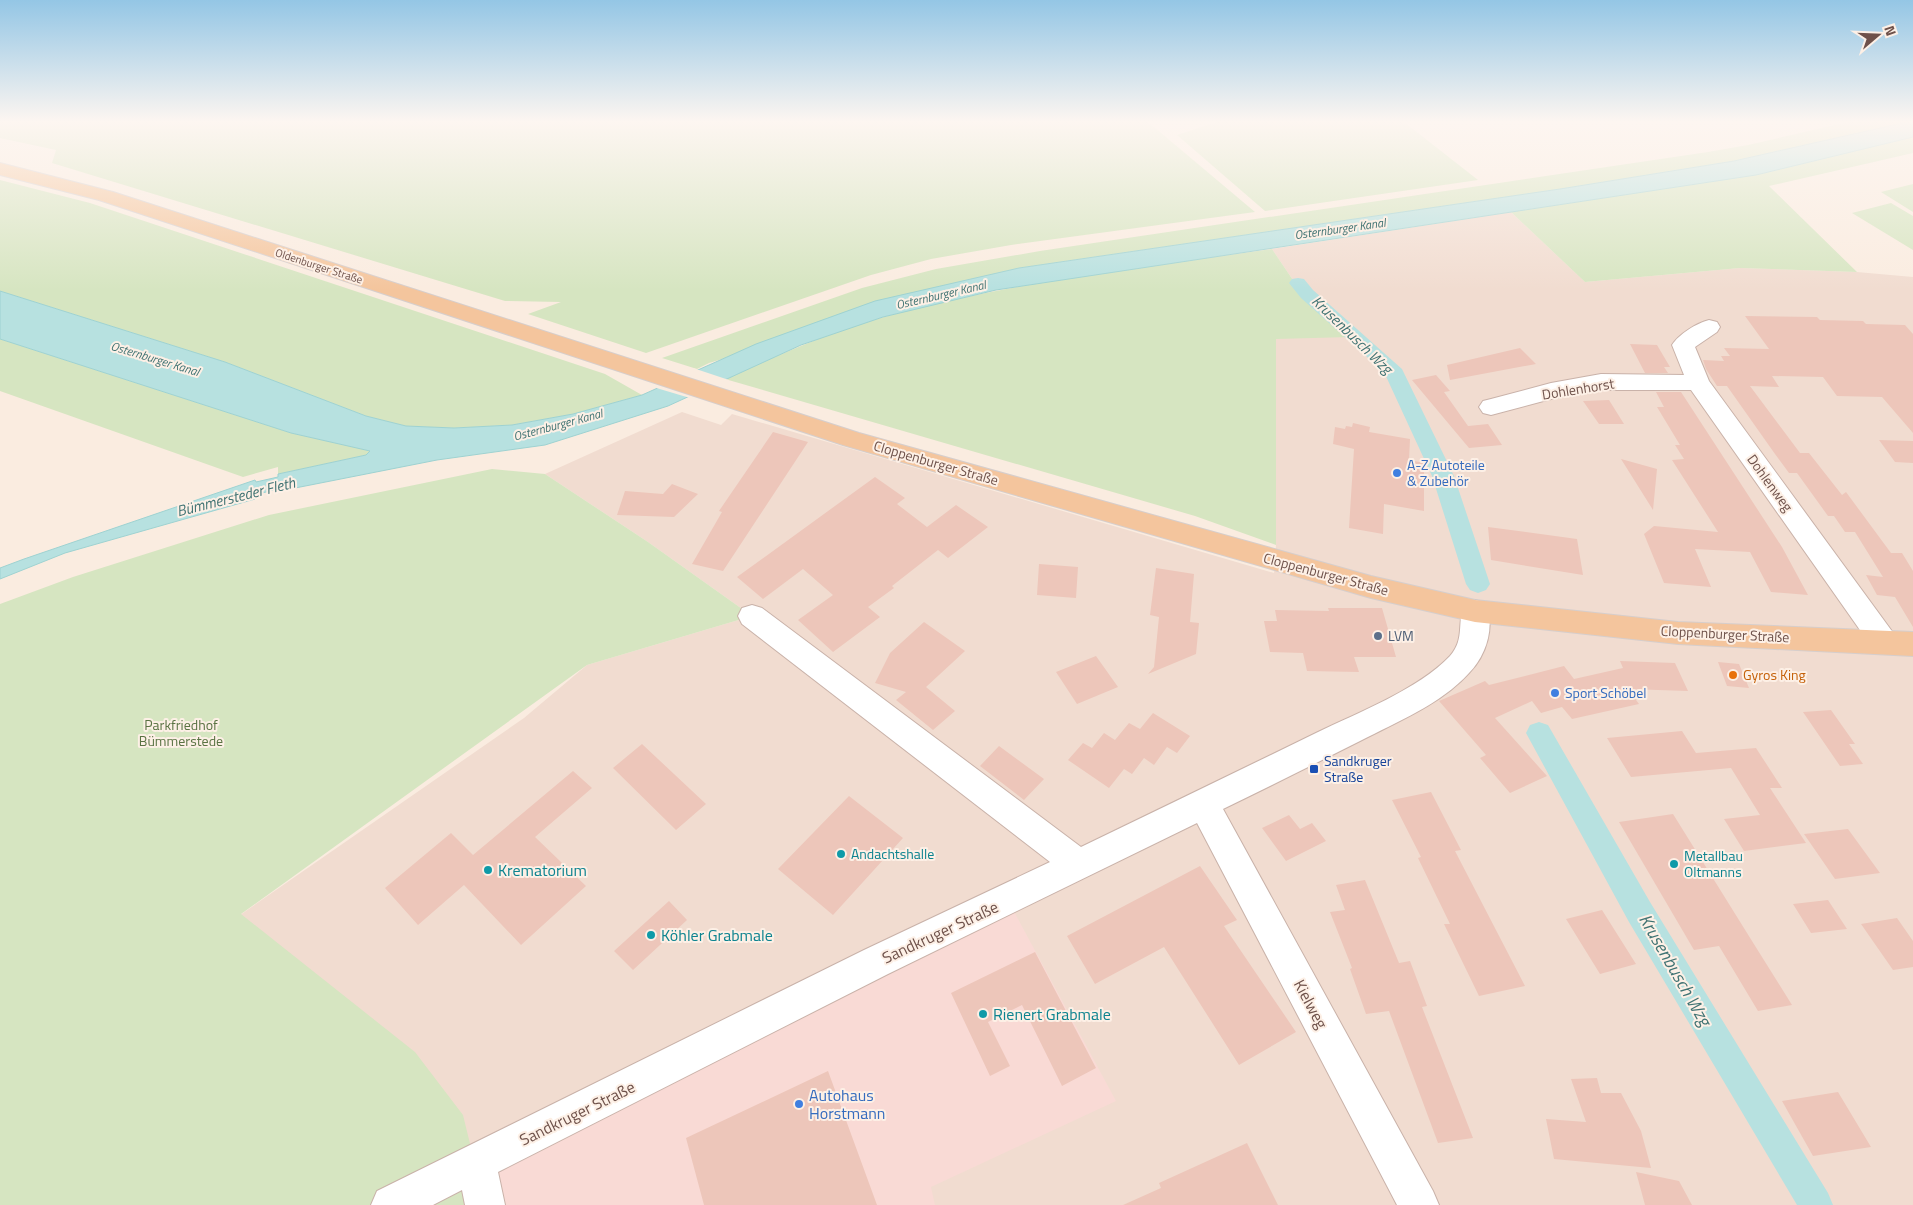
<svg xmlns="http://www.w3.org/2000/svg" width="1913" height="1205" font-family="'Titillium Web',sans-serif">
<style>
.residential{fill:#f1dcd0}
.commercial{fill:#f9dad5}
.green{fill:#d6e5c1}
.water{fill:#b7e1e0;stroke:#9ed2d1}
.pier{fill:#faece0}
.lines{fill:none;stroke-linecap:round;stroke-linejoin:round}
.canal{fill:#b7e1e0;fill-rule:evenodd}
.building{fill:#edc6ba}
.minor-casing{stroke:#c9b2a9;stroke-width:2}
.major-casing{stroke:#d6cecc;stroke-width:2}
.minor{fill:#fff;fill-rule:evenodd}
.major{fill:#f4c59d;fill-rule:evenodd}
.shop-dot{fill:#3f7fe0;stroke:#fdf0e6;stroke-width:2}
.service-dot{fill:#5c6f8a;stroke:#fdf0e6;stroke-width:2}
.food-dot{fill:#e8710a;stroke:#fdf0e6;stroke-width:2}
.transit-dot{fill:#1a4fb4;stroke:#fdf0e6;stroke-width:2}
.culture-dot{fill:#0f9aa8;stroke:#fdf0e6;stroke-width:2}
.labels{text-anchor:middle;stroke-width:4;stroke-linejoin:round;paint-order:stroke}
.far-street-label{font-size:11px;fill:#6e514a;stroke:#fdf0e6}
.far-water-label{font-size:12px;font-style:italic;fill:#407373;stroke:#fdf0e6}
.street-label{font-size:14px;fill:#6e514a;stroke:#fdf0e6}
.shop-label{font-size:14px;fill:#366cbe;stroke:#fdf0e6;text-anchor:start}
.service-label{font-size:14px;fill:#4e5e75;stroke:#fdf0e6;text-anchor:start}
.food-label{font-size:14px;fill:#c56008;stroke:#fdf0e6;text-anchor:start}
.park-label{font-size:14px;fill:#5a7343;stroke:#fdf0e6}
.transit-label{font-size:14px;fill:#164399;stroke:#fdf0e6;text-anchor:start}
.culture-label{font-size:14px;fill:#0d838f;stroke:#fdf0e6;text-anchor:start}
.water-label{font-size:15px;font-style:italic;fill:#407373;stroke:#fdf0e6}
.near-culture-label{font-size:16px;fill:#0d838f;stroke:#fdf0e6;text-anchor:start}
.near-street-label{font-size:16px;fill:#6e514a;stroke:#fdf0e6}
.near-shop-label{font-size:16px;fill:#366cbe;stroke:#fdf0e6;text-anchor:start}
.near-water-label{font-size:18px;font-style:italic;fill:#407373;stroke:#fdf0e6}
</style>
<rect width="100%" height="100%" fill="#faece0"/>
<path class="residential" d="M1511,212L1585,282L1740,268L1857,272L1913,277V1205H391L240,915L524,718L587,665L752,616L648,542L545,474L682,412L721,425L732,414L1274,573L1276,545V338L1350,336L1299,289L1272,249Z"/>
<path class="commercial" d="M1011,906L1116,1101L931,1187L935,1205H486L477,1162Z"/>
<path class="green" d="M0,122H1148L1255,212L1011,245L931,259L871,275L646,353L528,314L561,302L505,301L52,163L56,150L0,138Z
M1217,122H1404L1478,180L1265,211L1177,135Z
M1848,122H1907L1734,161L1560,189L1019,268L709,363L697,369L662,358L862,288L936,269L1040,251L1708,152L1748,145Z
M1913,137V153L1769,186L1857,272L1740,268L1585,282L1511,212L1756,175Z
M0,180L90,203L605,374L642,395L573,414L512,425L454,428L406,426L366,416L225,362L0,291Z
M1913,184V212L1881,192Z
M1891,203L1913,216V250L1852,213Z
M1272,249L1299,289L1350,337L1276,339V545L1195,516L725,379C777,356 829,332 884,317C1011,282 1143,267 1272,249Z
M0,339L291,433L371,451L366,455L278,474V467L243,477L0,391Z
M492,469L545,474L648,542L752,616L587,665L241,914L415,1052L463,1115L474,1160L477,1162L485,1205H0V604L73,577L269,515Z"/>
<path class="water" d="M1907,122H1913V137L1756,175L996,290L883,317L801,345L668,406L545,445L437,460L280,491L277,489L255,495V499L65,553L0,579V568L24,559L255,480L256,482L278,477V474L366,455L370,451L291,433L0,339V291L225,362L366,416L406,426L454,428L512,425L573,414L642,395L756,344L875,301L1019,268L1560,189L1734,161Z"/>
<path class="pier" d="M693,368L729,380L690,398L653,387Z"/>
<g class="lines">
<path class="canal" d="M1298,278L1304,279L1313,290L1402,369L1454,476L1490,584L1486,590L1478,593L1470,590L1466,584L1432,476L1384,372L1301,298L1289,283L1292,279Z
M1539,722L1548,725L1650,902L1828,1193L1833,1205H1797L1629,922L1526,733L1530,725Z"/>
</g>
<path class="building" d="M1745,316L1817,317L1820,320L1863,321L1866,324L1905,325L1913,334V433L1882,397L1837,396L1823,377L1772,376L1779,387L1750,386L1800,453H1809L1842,495L1846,492L1891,553H1902L1913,571V627L1895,597L1877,595L1866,575L1883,577L1855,532H1845L1834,516H1828L1797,473H1789L1775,454L1727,386H1717L1706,369L1703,360L1724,361L1721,356H1730L1724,348L1769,349Z
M1630,344L1657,345L1670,367H1664L1668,373H1645Z
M1520,348L1536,364L1450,380L1447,365Z
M1436,375L1450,391L1444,392L1468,426L1488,424L1502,445L1469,448L1412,380Z
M1656,392H1681L1782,547L1808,595L1771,592L1750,552L1695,549L1711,587L1664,583L1644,534L1654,526L1718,532L1672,460L1684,459L1675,445H1680L1657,407H1664Z
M1609,400L1624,424H1599L1583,401Z
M1353,423L1370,427L1369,432L1410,439L1409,460L1424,463V511L1384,504L1383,534L1349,528L1354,449L1333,444L1335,427L1345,429L1346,426L1352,427Z
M773,432L808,442L723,571L692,564L722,512L719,511Z
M1879,440L1913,441V463L1895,462Z
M1621,459L1657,469L1653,510Z
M875,477L905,498L897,504L927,527L956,505L988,527L948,558L938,550L892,586L894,588L868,607L880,617L833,652L798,620L833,595L803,569L763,599L737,577Z
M672,484L698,494L674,517L617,515L625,491L663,494Z
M1488,527L1577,539L1583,575L1491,560Z
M1039,564L1078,567L1076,598L1037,595Z
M1156,568L1194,574L1190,622L1199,623L1196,654L1148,674L1154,667L1159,617L1150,615Z
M1328,608H1382L1396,657H1354L1359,672L1307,671L1303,653L1270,652L1264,621H1277L1275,610L1329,611Z
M924,622L965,651L926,687L955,711L933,730L896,700L906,692L875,683L890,653Z
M1096,656L1118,687L1077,704L1056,672Z
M1620,661L1675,663L1688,691L1628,689L1639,704L1572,719L1562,707L1541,713L1532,701L1495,718L1547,776L1510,793L1480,758L1486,755L1439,701L1485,681L1489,685L1564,666L1574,679L1623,668Z
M1718,662L1739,664L1749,688L1727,686Z
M1831,710L1855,744H1849L1863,764L1840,766L1803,712Z
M1153,713L1190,736L1177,753L1167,747L1154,765L1144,758L1132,774L1124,769L1109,788L1068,760L1083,743L1092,748L1104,733L1115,740L1129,723L1140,729Z
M1682,731L1696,753L1756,748L1782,788H1770L1806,843L1744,851L1724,819L1760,815L1731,768L1631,777L1607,738Z
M642,744L706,804L676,830L613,768Z
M999,746L1044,779L1024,800L980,766Z
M573,771L592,788L535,837L586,886L521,945L464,885L418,925L385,888L451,833L473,855Z
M1431,792L1461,850L1455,851L1525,986L1479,996L1444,924H1450L1418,858L1421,857L1392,800Z
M849,796L903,838L833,915L778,869Z
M1673,814L1752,941L1792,1005L1758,1011L1719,946L1694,950L1619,822Z
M1289,815L1300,829L1312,823L1326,841L1286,861L1262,828Z
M1848,829L1880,873L1835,879L1804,834Z
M1200,866L1237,920L1224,926L1296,1032L1239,1065L1164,947L1095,984L1067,936Z
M1365,880L1399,963L1410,961L1427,1006L1422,1007L1473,1138L1438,1143L1389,1011L1366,1014L1350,969L1352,968L1330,912L1345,910L1336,885Z
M1828,900L1847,929L1811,933L1793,904Z
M669,901L687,920L633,970L614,951Z
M1602,910L1636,964L1600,974L1566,919Z
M1897,918L1913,941V967L1893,970L1861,924Z
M1035,952L1096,1068L1062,1086L1022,1005L988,1022L1010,1066L990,1076L951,993Z
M828,1071L877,1205H704L686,1138Z
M1597,1078L1601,1093H1621L1641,1131L1651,1168L1554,1159L1546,1119L1586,1122L1571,1079Z
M1838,1092L1871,1147L1813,1156L1782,1101Z
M1247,1143L1278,1205H1123L1161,1188L1159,1183Z
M1636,1172L1679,1181L1692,1205H1645Z"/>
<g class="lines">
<g class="minor-casing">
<path id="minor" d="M1709,320L1717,322L1720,327L1717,332L1695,347L1709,381L1894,634L1898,642L1894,650L1884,653L1874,650L1691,390H1601L1551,399L1491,415L1483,413L1479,407L1483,401L1491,399L1551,383L1601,374L1684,375L1672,345C1679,334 1697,323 1709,320Z
M1475,600L1485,603C1496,626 1486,656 1469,673C1441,704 1397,722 1360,741C1314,764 1269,787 1223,809L1433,1191L1439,1205H1397L1197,823L888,974L498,1172L505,1205H465L462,1190L433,1205H371L377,1191L864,950L1050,862L742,624L738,616L742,608L752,605L762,608L1081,847C1160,809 1238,771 1316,733C1357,713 1419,689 1450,656C1466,638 1456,621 1465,603Z"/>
</g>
<g class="major-casing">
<path id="major" d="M0,163L113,192L859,433L1371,576L1475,600L1678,622L1913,632V656L1678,644L1475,622L1371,598L843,445L99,200L0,175Z"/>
</g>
<use href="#minor" class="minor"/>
<use href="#major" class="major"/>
</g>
<linearGradient id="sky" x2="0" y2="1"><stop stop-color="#94c6e5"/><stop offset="0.42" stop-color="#fdf6f1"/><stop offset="1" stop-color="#fdf6f1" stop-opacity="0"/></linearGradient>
<rect width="1913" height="290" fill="url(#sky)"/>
<g class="shop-dot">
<circle cx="1397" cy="473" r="5"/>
<circle cx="1555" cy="693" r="5"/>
<circle cx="799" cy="1104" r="5"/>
</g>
<circle class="service-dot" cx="1378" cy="636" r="5"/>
<circle class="food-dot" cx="1733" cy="675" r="5"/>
<rect class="transit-dot" x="1309" y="764" width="10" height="10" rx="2.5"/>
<g class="culture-dot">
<circle cx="841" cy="854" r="5"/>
<circle cx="1674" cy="864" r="5"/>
<circle cx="488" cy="870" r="5"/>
<circle cx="651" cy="935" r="5"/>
<circle cx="983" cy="1014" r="5"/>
</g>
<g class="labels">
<g class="far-street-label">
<text transform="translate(319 266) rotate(18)" y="4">Oldenburger Straße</text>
</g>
<g class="far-water-label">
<text transform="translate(1340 229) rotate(-8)" y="4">Osternburger Kanal</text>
<text transform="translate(941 295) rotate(-13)" y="4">Osternburger Kanal</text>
<text transform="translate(155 359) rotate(17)" y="4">Osternburger Kanal</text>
<text transform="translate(558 425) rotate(-15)" y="4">Osternburger Kanal</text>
</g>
<g class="street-label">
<text transform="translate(1578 389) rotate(-9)" y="5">Dohlenhorst</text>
<text transform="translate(936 463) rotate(16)" y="5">Cloppenburger Straße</text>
<text transform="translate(1770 483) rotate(54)" y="5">Dohlenweg</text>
<text transform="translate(1326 574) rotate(15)" y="5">Cloppenburger Straße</text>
<text transform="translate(1725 634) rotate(3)" y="5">Cloppenburger Straße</text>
</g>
<g class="shop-label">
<text x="1407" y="470">A-Z Autoteile<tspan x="1407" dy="16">&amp; Zubehör</tspan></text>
<text x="1565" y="698">Sport Schöbel</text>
</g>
<g class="service-label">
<text x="1388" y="641">LVM</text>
</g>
<g class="food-label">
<text x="1743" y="680">Gyros King</text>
</g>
<g class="park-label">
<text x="181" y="730">Parkfriedhof<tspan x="181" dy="16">Bümmerstede</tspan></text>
</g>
<g class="transit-label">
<text x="1324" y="766">Sandkruger<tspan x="1324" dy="16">Straße</tspan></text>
</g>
<g class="culture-label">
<text x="851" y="859">Andachtshalle</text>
<text x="1684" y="861">Metallbau<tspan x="1684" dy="16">Oltmanns</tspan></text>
</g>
<g class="water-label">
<text transform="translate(1352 335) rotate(44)" y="5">Krusenbusch Wzg</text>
<text transform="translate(236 497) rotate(-14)" y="5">Bümmersteder Fleth</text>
</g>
<g class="near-culture-label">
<text x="498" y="876">Krematorium</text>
<text x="661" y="941">Köhler Grabmale</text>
<text x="993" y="1020">Rienert Grabmale</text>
</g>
<g class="near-street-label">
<text transform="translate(940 932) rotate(-25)" y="6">Sandkruger Straße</text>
<text transform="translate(1311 1004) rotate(62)" y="6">Kielweg</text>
<text transform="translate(577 1113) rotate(-26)" y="6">Sandkruger Straße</text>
</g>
<g class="near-shop-label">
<text x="809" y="1101">Autohaus<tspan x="809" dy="18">Horstmann</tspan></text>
</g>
<g class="near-water-label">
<text transform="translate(1675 970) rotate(60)" y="6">Krusenbusch Wzg</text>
</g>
</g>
<g transform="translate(1878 35) rotate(71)" stroke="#fdf0e6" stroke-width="4" paint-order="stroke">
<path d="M0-4L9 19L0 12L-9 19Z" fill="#6e514a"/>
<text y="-8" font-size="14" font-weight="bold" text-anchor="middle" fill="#6e514a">N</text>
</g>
</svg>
